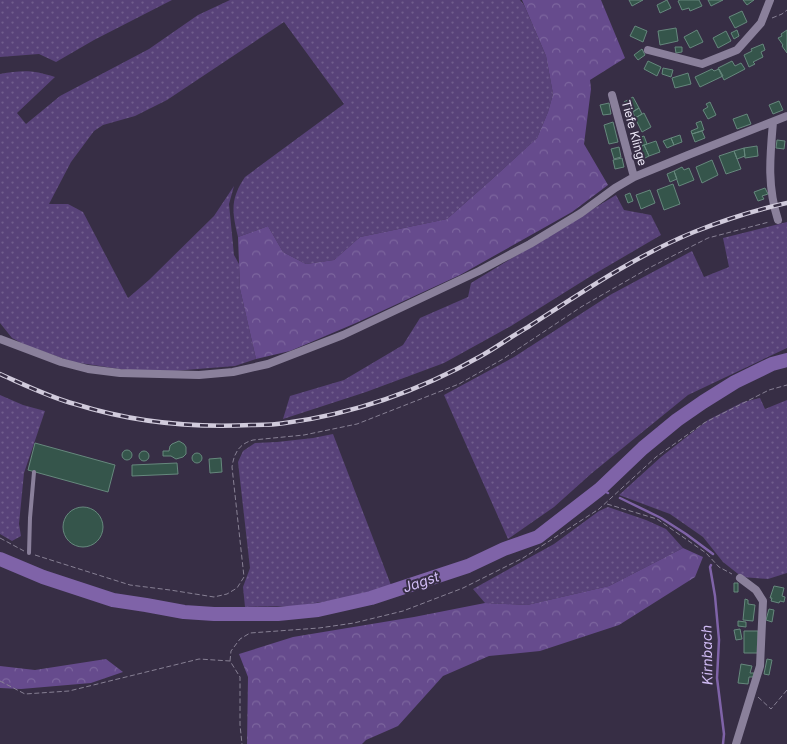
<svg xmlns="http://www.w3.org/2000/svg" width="787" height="744" font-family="Inter,sans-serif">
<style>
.grass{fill:url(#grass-dots)}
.forest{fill:url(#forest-crowns)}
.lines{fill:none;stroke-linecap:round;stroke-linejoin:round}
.stream{stroke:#7f63a8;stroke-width:2.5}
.river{stroke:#7f63a8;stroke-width:14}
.building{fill:#35554b;stroke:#66887d}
.path{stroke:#878094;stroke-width:1;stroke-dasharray:5 2.5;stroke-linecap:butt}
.lane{stroke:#8a809b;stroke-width:4}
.street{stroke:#8a809b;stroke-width:8}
.rail-casing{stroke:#d1cbdc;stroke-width:4.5}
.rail{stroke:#372e45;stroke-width:2.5;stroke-dasharray:8;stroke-linecap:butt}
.labels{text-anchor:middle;stroke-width:4;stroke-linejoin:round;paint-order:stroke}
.street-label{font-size:12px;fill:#efeafa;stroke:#372e45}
.water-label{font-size:14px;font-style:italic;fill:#d0bbf4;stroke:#372e45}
</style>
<defs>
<pattern id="grass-dots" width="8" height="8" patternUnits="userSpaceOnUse" patternTransform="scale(1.25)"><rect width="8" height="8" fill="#584279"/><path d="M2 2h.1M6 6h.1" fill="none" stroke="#705d8d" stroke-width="1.8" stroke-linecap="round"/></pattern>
<pattern id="forest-crowns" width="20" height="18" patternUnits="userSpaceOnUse" patternTransform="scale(1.25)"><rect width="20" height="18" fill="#664b8d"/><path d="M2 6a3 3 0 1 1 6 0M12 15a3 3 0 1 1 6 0" fill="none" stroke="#7c659e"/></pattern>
</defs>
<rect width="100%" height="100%" fill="#372e45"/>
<path class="grass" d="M0,0H172L94,40L56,62L39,54L0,57Z
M230,0H520L524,5L546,56L553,94L548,112L537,138L491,180L447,219L360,237L334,260L306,264L283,252L268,226L238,237C232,212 230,199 245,177L344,104L284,22L167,100L135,116L103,125L94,131L71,162L49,204H68L83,212L128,298L149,280L214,216L234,186L229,204L234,255L239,264L240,289L256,359L235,366L173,371L126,370L73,362L25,345L12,338L0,323V74C23,70 33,70 55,77L17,113L26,124L60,96L149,49L198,15Z
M616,195L624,210L651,215L661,235L591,276L511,326L444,363L366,392L283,419L290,396L344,380L403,345L420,318L468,297L471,283Z
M787,222V348L688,395L592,473L554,507L508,539L444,395L514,357L610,295L692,251L704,277L729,267L723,238Z
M0,395L23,405L45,411L24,473L19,524L21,536L12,541L0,534Z
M760,398L765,409L787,400V573L768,579L742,577L723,562L703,537L670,514L619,495L661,457L708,420L743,402Z
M333,434L391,585L352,597L297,606L245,607L243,587L250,568L238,462L243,451L255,443L277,442L313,438Z
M608,507L646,520L666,529L683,548L609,586L527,605L485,603L473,589L554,544L599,511Z"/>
<path class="forest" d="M522,0H601L625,58L590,80L591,89L584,144L608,185L572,212L460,275L356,323L290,351L256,359L240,289L238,237L268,226L283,252L306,264L334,260L360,237L447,219L491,180L537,138L548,112L553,94L546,56Z
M683,548L703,557L695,577L619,625L540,651L489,656L443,676L398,726L366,740L362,744H247L248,677L239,654L293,637L414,617L485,603L527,605L609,586Z
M106,659L123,672L91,683L21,689L0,688V666L35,670Z"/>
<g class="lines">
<path class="stream" d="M600,489L608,493
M620,498L661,518L686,534L713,554
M711,565L710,567L715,596L719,640L717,678L724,734L723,744"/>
<path class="river" d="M0,559L43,577L113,600L146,605L184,612L214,614H278L318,610L371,598L468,566L504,549L538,537L600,489L643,448L677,420L703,402L735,382L772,364L787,360"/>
</g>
<path class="building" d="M629,0H643L632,6Z
M667,0L671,8L660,13L657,5Z
M680,0H699L702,6L690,11L689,8L682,10L678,1Z
M708,0H723L711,6Z
M743,0H754L747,5Z
M742,11L747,22L735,28L729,17Z
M635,26L647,31L643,42L630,36Z
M676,28L678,41L660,45L658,31Z
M697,30L703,42L690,48L684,37Z
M737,30L739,36L734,39L731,33Z
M787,30V53L782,46L783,45L778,38L782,36L781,34Z
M726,31L731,41L718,48L713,38Z
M763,44L765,50L761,52L763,57L753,62L755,64L749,67L744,55L752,51L751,49Z
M675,47H682V52L676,53Z
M642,49L645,55L638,60L634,55Z
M648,61L661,67L657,76L644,69Z
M732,61L735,66L741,63L745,69L724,80L718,68Z
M663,68L673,70L671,77L662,74Z
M712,69L714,71L719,69L723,76L700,87L695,77Z
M688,73L691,84L675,88L672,78Z
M633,97L639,108L630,113L624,102Z
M779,101L783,110L773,114L769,105Z
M710,102L716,115L708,119L703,110L708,107L706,104Z
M609,103L611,114L603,115L600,105Z
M639,108L642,114L635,118L633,112Z
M644,113L651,127L642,132L635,118Z
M747,114L751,124L737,129L733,119Z
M701,121L704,130L692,134L691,131L698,128L696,123Z
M613,122L618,142L609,144L604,125Z
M702,131L705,138L695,142L692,134Z
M638,133L640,137L633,140L631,135Z
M680,135L682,142L674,145L671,138Z
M644,136L647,144L639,147L636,139Z
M671,138L674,145L667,148L663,141Z
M777,140L785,141L784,149L776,148Z
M656,141L660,152L649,156L644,145Z
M644,145L649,156L639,161L634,149Z
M757,146L758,156L745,158L744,148Z
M619,147L621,157L614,159L611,149Z
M744,148L745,156L737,159L734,151Z
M734,151L741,169L726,174L719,156Z
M622,158L624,167L615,169L613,160Z
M712,160L718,175L702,183L696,167Z
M682,167L684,170L689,168L694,180L679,186L674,171Z
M674,171L677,179L670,182L667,174Z
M673,184L680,204L664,210L657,190Z
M765,188L768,194L762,196L764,199L758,201L754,192Z
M650,190L655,203L641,209L636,195Z
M630,193L633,201L628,203L625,195Z
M179,441L184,444L186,447V454L183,457L176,459L171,456H163V451H169L170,446L172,444Z
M35,443L115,465L108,492L28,470Z
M122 455a5 5 0 1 1 10 0a5 5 0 1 1-10 0Z
M139 456a5 5 0 1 1 10 0a5 5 0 1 1-10 0Z
M192 458a5 5 0 1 1 10 0a5 5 0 1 1-10 0Z
M221,458L222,472L210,473L209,459Z
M177,463L178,474L132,476V465Z
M63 527a20 20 0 1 1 40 0a20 20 0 1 1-40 0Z
M734,583H738V592H734Z
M774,586L784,588L782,596L785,597L784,602L780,601L779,603L771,601L772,598H770Z
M745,599L748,600V604L755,605L753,621L743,620Z
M769,609L774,610L772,622L766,620Z
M738,621L746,622V627L738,626Z
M740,629L742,639L736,640L734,630Z
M744,631H758V653H744Z
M767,659L772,660L769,675L764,674Z
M741,664L752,666L750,673H754L753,677H749L748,684L738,683Z"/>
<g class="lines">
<path class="path" d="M772,18L782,14L787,10
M607,504L657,519L706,553L719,567L732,574
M0,538L24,551
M35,555L130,585L170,590L214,597L227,594L237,588L244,577L232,467C234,453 239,444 253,440L304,435L357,424L459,384L503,359L581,307L649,268L708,238L769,222
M230,661L231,651L240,639L250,633L319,628L354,623L403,611L463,588L523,558L599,509L656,457L704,423L769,390L787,385
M0,681L25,694L69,691L199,659L230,661L240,677V725L242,744
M758,697L771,709L787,690"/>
<path class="lane" d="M29,553L30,518L34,472"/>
<path class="street" d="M648,50L702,64L737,50L761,23L770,0
M612,95L634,177
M773,122C770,157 767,186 778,220
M0,339L61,362L88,369L120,373L199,375L233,372L268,364L343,335L479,271L530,244L581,213L615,188L634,177L688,155L787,116
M736,744L760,666L763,601L756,590L740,578"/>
<g class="rail-casing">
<path id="rail" d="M0,374C25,385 49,397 75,404C132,422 192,428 251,425C263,425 274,425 285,423C353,414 421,390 481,356C497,347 512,336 528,327C581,293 635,256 694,232C724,220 755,210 787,203"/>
</g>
<use href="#rail" class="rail"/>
</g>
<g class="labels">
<g class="street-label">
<text transform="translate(634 133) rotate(75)" y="4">Tiefe Klinge</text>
</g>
<g class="water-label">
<text transform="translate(421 582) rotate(-19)" y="5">Jagst</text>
<text transform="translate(707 655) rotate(-91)" y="5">Kirnbach</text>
</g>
</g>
</svg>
